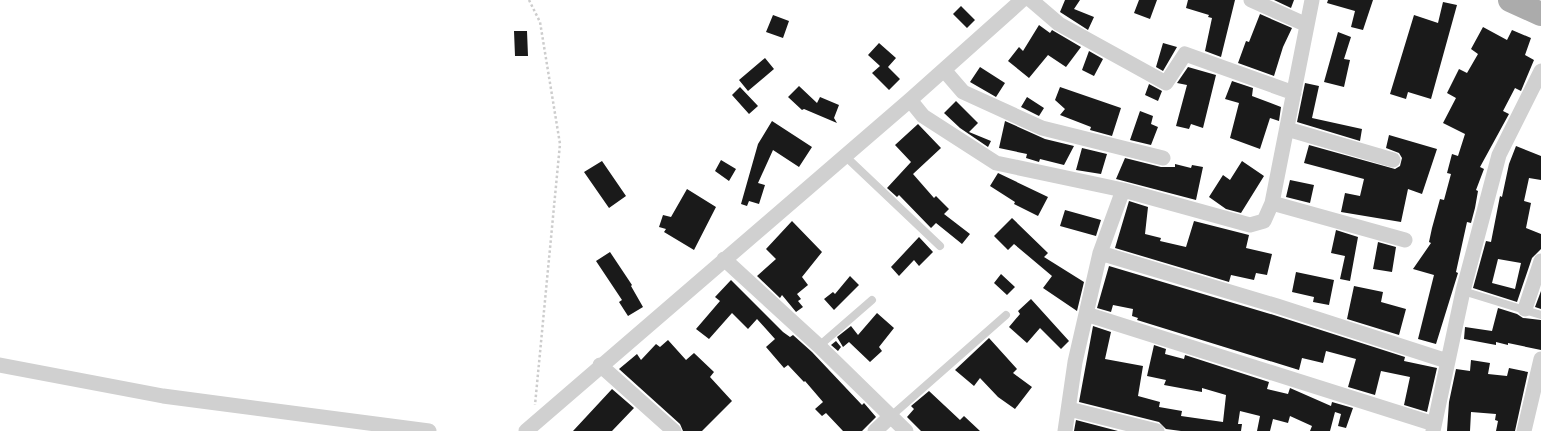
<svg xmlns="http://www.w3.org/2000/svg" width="1541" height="431" font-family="'Fira Sans',sans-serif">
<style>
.building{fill:#1a1a1a;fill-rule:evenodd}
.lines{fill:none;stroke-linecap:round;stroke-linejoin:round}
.path{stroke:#cdcdcd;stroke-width:2.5;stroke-dasharray:2.5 2.5;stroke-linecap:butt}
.service{stroke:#d0d0d0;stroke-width:8}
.minor{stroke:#d0d0d0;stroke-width:15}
.primary{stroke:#ababab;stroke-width:24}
</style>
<rect width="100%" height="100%" fill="#fff"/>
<path class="building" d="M1065,0H1080L1074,9L1094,17L1088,30L1060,12Z
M1139,0H1157L1150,19L1134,13Z
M1188,0H1235L1221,57L1205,51L1212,18L1208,17L1209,15L1186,8Z
M1274,0H1294L1291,8Z
M1328,0H1373L1363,30L1351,27L1355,11L1327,3Z
M1443,2L1457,5L1431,99L1408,92L1406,99L1390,94L1414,15L1438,23Z
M961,6L975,20L967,28L953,14Z
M1260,14L1292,28L1283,47L1274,76L1238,63L1246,41L1249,42Z
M773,15L789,21L783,38L766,32Z
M1039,25L1050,33L1052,30L1081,47L1066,67L1048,55L1029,78L1008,61L1019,47L1023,51Z
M1483,27L1507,40L1512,30L1531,38L1525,55L1534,60L1521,91L1515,88L1503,111L1509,114L1480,167L1484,169L1476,190L1478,191L1475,208L1471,223L1467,222L1456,272L1458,273L1436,344L1418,339L1434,275L1413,269L1431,243L1429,242L1432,228L1440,199L1444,200L1451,174L1447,173L1452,154L1458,156L1465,134L1443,123L1456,98L1447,93L1459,69L1467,73L1478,54L1471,49Z
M514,31H527L528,56H515Z
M1338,32L1351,37L1344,59L1350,60L1344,87L1324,82Z
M879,43L896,58L888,67L900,79L889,90L872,73L880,66L868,55Z
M1163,43L1177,47L1163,71L1156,67Z
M1089,51L1103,59L1094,76L1082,70Z
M765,58L774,69L748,91L739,80Z
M980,67L1005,83L996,97L970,82Z
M1188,67L1216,75L1203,128L1191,124L1189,129L1176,126L1187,85L1177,83Z
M1232,81L1253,88L1252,96L1281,107L1279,121L1270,118L1260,149L1230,138L1239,103L1225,99Z
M1305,83L1319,86L1312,118L1362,129L1360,141L1297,122Z
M1149,84L1162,91L1158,101L1145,95Z
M799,86L817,103L820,97L839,105L834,118L837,123L804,109L802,110L788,97Z
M740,87L758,106L749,114L732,95Z
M1060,87L1121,108L1112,136L1090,130L1091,127L1060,115L1065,109L1055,100Z
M1027,97L1044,108L1039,116L1021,107Z
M956,101L978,123L969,132L991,141L988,147L960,128L944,113Z
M1140,111L1153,116L1151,124L1158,127L1151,145L1130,140Z
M772,121L812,147L799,167L773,150L758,183L765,185L759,204L749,201L747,206L741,204L758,144Z
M1005,121L1045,139L1074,146L1064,165L1040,159L1039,162L1026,158L1027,154L999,148Z
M918,124L941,148L913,174L934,198L936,196L949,209L944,214L970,234L962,244L936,223L931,228L899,195L897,197L887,188L911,162L895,145Z
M1389,135L1437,149L1422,194L1408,189L1401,222L1341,212L1345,193L1360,196L1364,179L1304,163L1309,145L1395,169L1400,166L1402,158L1399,153L1386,148Z
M1516,146L1541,156V180L1529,178L1524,201L1531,203L1526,228L1541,234V249L1532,258L1517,302L1473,288L1486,241L1491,242L1500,196L1502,197L1509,164ZM1498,259L1521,263L1515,289L1492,283Z
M1082,148L1107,154L1101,174L1076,170Z
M1125,158L1161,167H1175V164L1191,168L1192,165L1203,167L1196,200L1116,179Z
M721,160L736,169L729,181L715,171Z
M602,161L626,196L609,208L584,172Z
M1242,161L1264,176L1241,213L1226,209L1209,197L1223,175L1230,180Z
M998,173L1048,197L1038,216L1014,204L1015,202L990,186Z
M1290,180L1314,185L1310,203L1286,197Z
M687,189L716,207L694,250L664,232L666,229L659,227L663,215L671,217Z
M1129,201L1148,207L1145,234L1161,238L1160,241L1186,247L1194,221L1249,235L1246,248L1272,254L1267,275L1256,273L1254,280L1231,275L1229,282L1115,248Z
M1065,210L1101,220L1096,236L1060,226Z
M1012,218L1048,253L1044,257L1084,282L1077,311L1043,288L1052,276L1014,244L1008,250L994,236Z
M792,221L822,252L802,277L808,285L797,294L801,299L798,301L803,307L796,312L782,295L780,298L757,276L776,259L766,249Z
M1336,230L1358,237L1350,281L1340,279L1345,256L1331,253Z
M919,237L933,252L919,266L914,260L899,276L891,267Z
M1378,242L1396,247L1392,272L1373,269Z
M610,252L632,285L631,286L643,307L628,316L619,302L622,300L596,261Z
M1109,266L1274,315L1405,357L1404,361L1437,368L1427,412L1404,405L1410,377L1381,371L1375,395L1348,387L1356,359L1326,351L1323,363L1302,358L1299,370L1137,320L1138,318L1132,316L1133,309L1113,305L1111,312L1097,308Z
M1296,272L1334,280L1329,305L1313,302L1314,297L1292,292Z
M1001,274L1015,287L1007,295L994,283Z
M850,276L859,285L834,310L824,299L833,292L835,294Z
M731,280L783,332L790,337L793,335L812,352L862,405L864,403L876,417L862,431H843L826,413L822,416L815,409L823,402L805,381L804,382L788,365L784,368L766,347L775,339L757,319L748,329L732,313L709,339L696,329L720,301L715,297Z
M1354,286L1383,292L1381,302L1406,309L1399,335L1347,319Z
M1541,291V309L1535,307Z
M1031,299L1069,341L1061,349L1040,328L1027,343L1009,327L1020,314L1018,311Z
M1498,308L1517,314L1523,318L1541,320V350L1508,343V345L1496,342V345L1464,339L1465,327L1492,331Z
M877,313L894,328L879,347L882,351L870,362L849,342L843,347L837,337L851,326L858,335Z
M1093,326L1111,332L1105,359L1143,366L1138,396L1160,402L1159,407L1182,411L1181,416L1223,422L1226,395L1202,388V392L1164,385L1166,380L1147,376L1154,345L1166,349L1165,354L1184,359L1185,355L1269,382L1267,389L1288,394L1290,388L1331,406L1332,402L1353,408L1346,428L1338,426L1341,414L1335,412L1330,431H1310L1312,426L1290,416L1288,423L1273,419L1270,431H1257L1260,416L1240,411L1238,424H1242L1241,431H1181L1166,429L1159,422L1079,402Z
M989,338L1017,369L1013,373L1032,387L1015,409L998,397L980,378L974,386L955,370Z
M668,340L686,360L694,353L714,372L710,377L732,401L702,431H683L680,424L619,369L637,354L641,360L656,344L660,347Z
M836,341L841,347L838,351L831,345Z
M1471,360L1490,363L1488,374L1507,376L1509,368L1528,372L1515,431H1496L1498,421L1495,420L1496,414L1471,412L1470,431H1447L1449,402L1456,369L1470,371Z
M612,389L634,408L612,431H573Z
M929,391L960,420L964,416L980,431H921L907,417L914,409L911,406Z
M1076,420L1118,431H1074Z"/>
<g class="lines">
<path class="path" d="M529,0L540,22L560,144L535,405"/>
<path class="service" d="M845,156L940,246
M1463,291L1541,315
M819,346L872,300
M890,417L1006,315"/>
<path class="minor" d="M1031,0L1059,24L1166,83L1185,54L1294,93
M1251,0L1307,25
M944,70L963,92L1042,128L1163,158
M910,100L923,116L996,163L1123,190L1250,225L1264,221L1272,203L1312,0
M1287,129L1393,160
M1272,203L1405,240
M1100,253L1277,306L1447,361
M724,259L819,346L906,431
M1525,309L1541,261
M1086,314L1434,424
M0,365L163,396L429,431
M600,365L674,431
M1069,409L1157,431
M526,431L910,100L1022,0
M875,431L890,417
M1065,431L1075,362L1100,253L1123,190
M1433,431L1463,291L1499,155L1541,71
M1524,431L1541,359"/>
<path class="primary" d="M1510,0L1541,14"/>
</g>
</svg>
